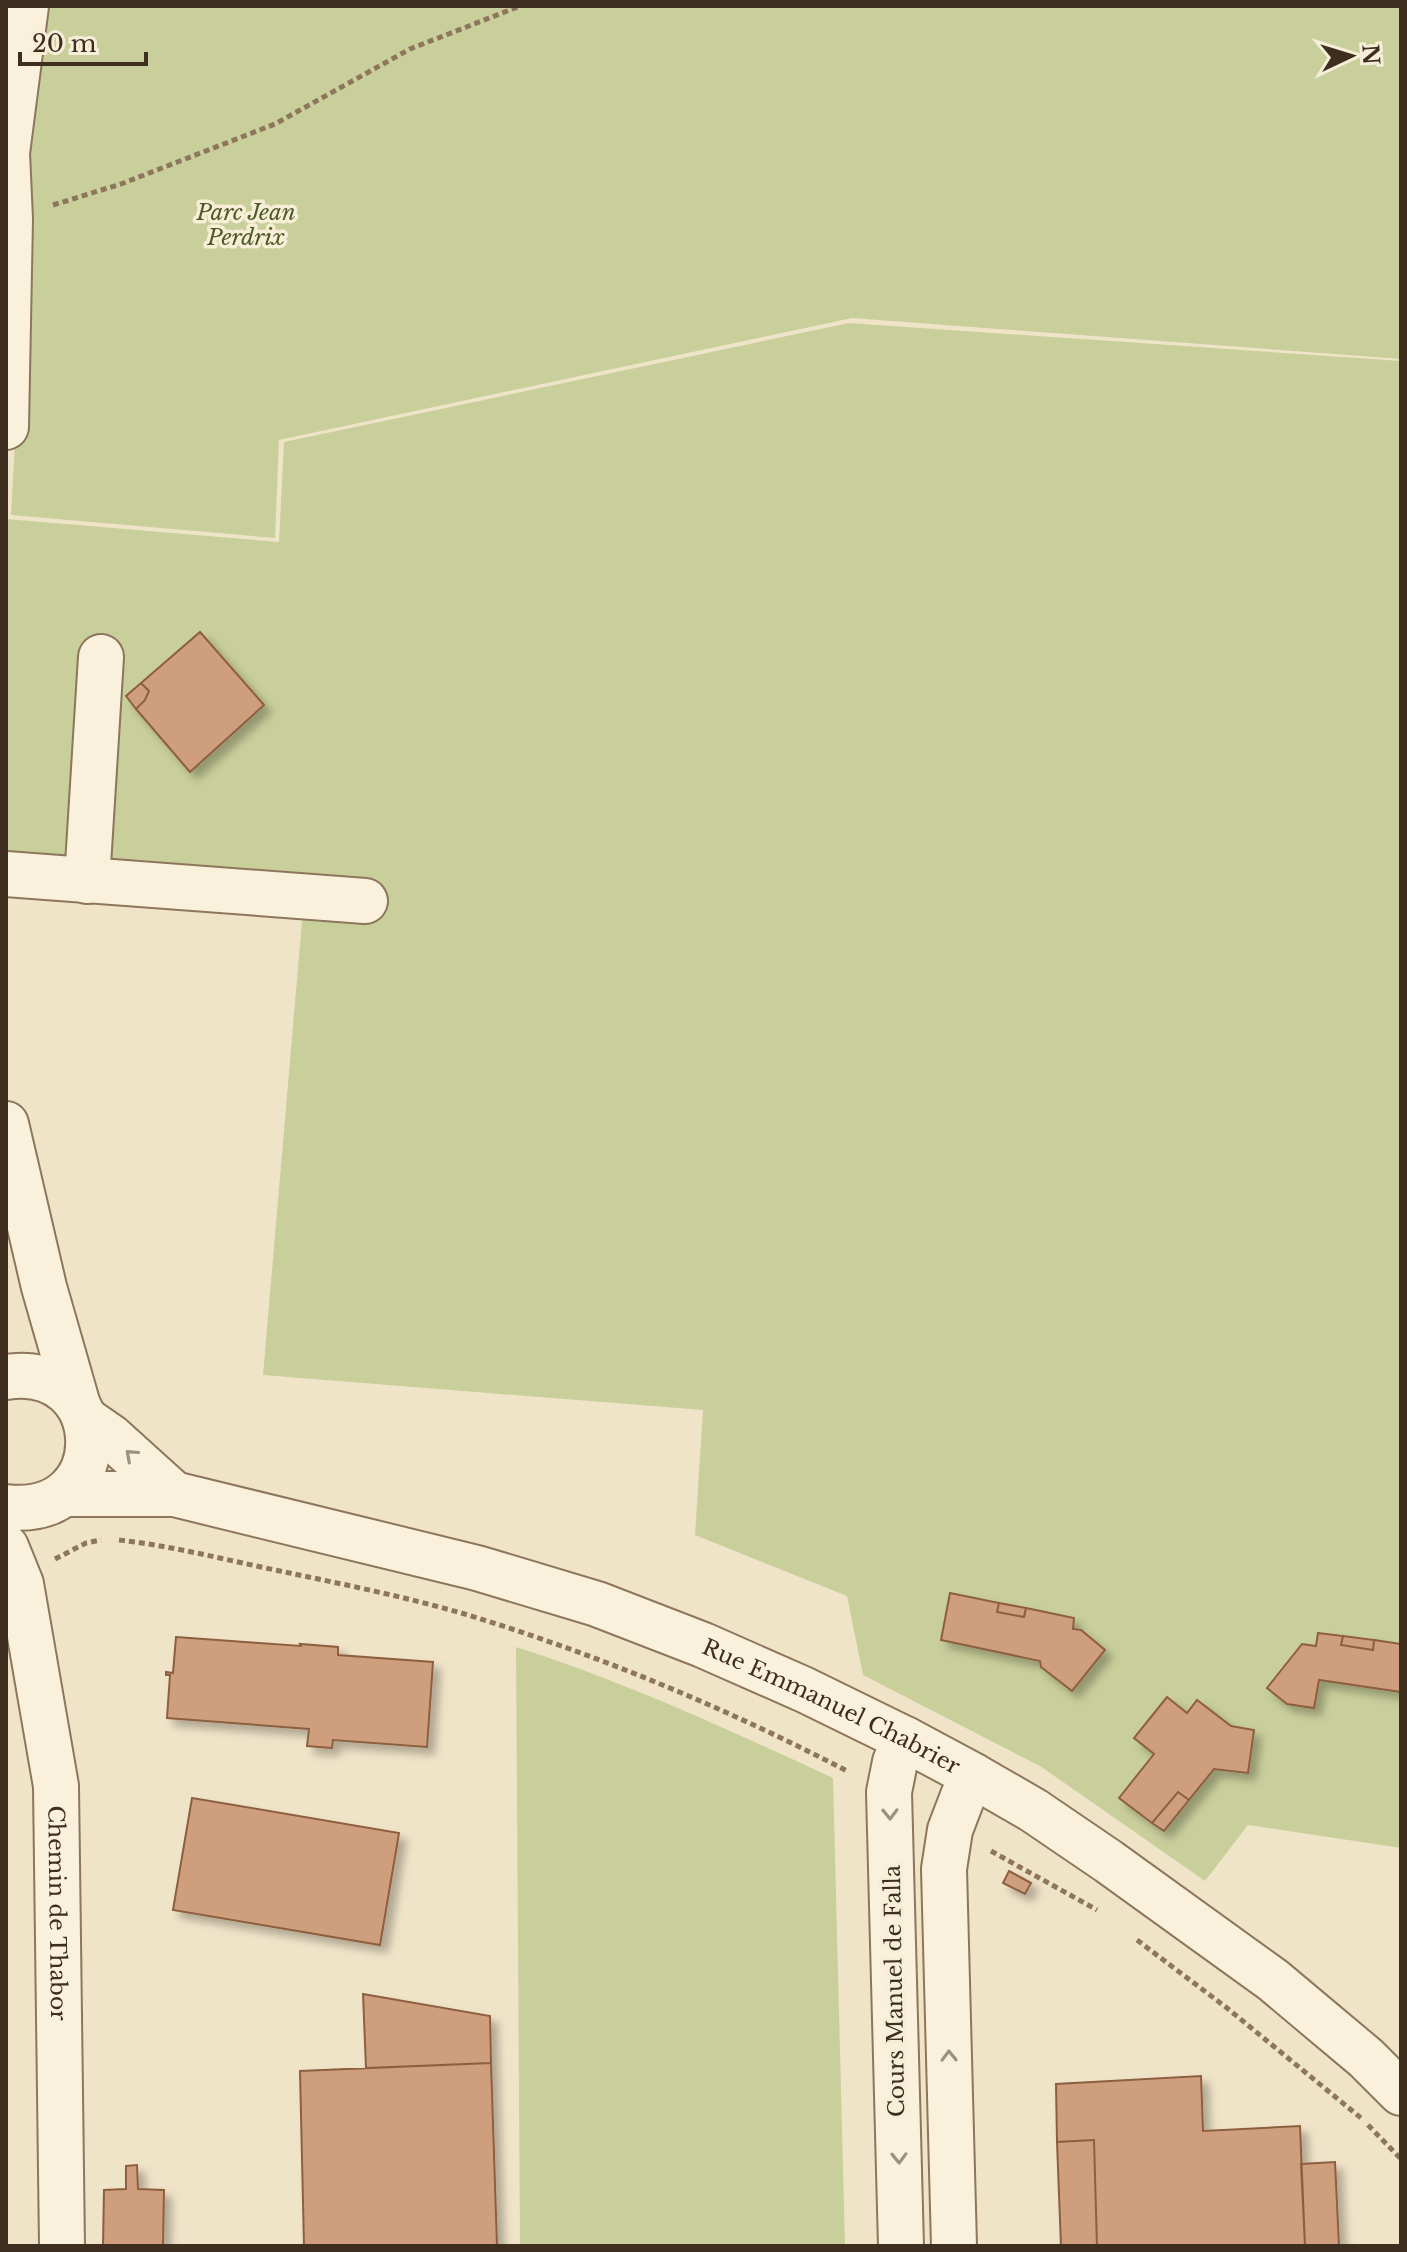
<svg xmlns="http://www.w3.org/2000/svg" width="1407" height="2252" font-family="'Libre Baskerville',serif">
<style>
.green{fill:#c9cf9b}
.building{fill:#cf9f7d;stroke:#8d5f41;stroke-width:2;filter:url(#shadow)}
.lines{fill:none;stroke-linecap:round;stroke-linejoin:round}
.minor-casing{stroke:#8d765c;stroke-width:48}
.path{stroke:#8d765c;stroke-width:5;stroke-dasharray:6 4;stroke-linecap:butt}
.minor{stroke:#faf1dc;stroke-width:44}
.oneway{stroke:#9c907e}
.labels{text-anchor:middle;stroke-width:7;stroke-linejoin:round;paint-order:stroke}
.park-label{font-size:22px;font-style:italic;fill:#4d5a26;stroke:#f7eed8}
.street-label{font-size:22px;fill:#3d2e20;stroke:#f7eed8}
</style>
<defs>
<filter id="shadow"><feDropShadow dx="7" dy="7" stdDeviation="4" flood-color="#0004"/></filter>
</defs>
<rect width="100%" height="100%" fill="#f0e4c8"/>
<path class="green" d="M41,6H1401V359L852,318L279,440L275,538L11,515L32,131Z
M849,323L1401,361V1848L1248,1825L1205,1881L1040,1766L863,1675L847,1596L695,1535L703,1410L263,1375L304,898L6,874V519L279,542L284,442Z
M516,1647C626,1682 729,1730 833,1778L845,2246H520Z"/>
<path class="building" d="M200,632L264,705L190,772L136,709L145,700L149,691L141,683Z
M141,683L149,691L145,700L136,709L126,696Z
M950,1593L999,1603L997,1612L1024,1617L1026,1608L1074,1618L1073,1629L1081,1630L1105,1650L1072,1691L1041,1667L1040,1661L941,1640Z
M999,1603L1026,1608L1024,1617L997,1612Z
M1318,1633L1343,1636L1341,1645L1373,1650L1374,1640L1401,1644V1692L1319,1680L1314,1708L1287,1704L1267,1688L1302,1644L1316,1646Z
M1343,1636L1374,1640L1373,1650L1341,1645Z
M176,1637L301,1646L300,1644L338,1647V1655L433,1662L427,1747L333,1740L332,1748L307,1746L309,1729L167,1718L170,1675H166V1672L173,1673Z
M1167,1697L1187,1713L1197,1700L1231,1726L1254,1730L1248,1773L1214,1769L1189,1800L1178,1792L1152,1823L1119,1798L1154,1754L1134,1738Z
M1178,1792L1189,1800L1164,1831L1152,1823Z
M192,1798L399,1833L380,1945L173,1910Z
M1009,1871L1031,1883L1025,1894L1003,1883Z
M363,1994L490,2016L491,2063L366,2068Z
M491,2063L497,2246H304L300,2071Z
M1201,2076L1203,2131L1300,2126L1305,2246H1097L1094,2140L1057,2142L1056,2084Z
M1094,2140L1097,2246H1061L1057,2142Z
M1335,2162L1339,2246H1305L1301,2164Z
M137,2165L138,2189L164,2190L163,2246H103L104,2190L126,2189V2166Z"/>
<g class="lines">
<g class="minor-casing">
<g id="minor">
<path d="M6,427L10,219L7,153L26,6"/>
<path d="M6,874L365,901"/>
<path d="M87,881L101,657"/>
<path d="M6,1124L44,1287L77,1402"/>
<path d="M6,1377C112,1360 119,1520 6,1507"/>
<path d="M85,1419L111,1437L174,1494"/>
<path id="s1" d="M65,1494H174L477,1568L597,1604L703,1645L805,1690L905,1739L974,1776L1033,1810L1108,1861L1273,1980L1366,2058L1401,2093"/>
<path id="s2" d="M6,1547L21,1584L56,1786L62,2246"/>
<path d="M901,2246L889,1792L895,1762L905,1739"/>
<path d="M954,2246L944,1869L950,1830L963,1796L974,1776"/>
</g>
</g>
<path class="path" d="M53,205L121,184L275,124L410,49L520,6
M119,1540C173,1546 226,1560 280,1571C342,1584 407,1597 468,1615C599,1655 728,1709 849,1772
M55,1559L86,1543L101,1540
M991,1851L1097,1910
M1137,1940L1227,2008L1361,2118
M1368,2125L1401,2159"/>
<use href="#minor" class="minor"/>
</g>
<defs><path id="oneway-chevron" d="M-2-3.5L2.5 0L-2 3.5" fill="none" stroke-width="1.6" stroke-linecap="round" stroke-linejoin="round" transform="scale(2)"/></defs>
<g class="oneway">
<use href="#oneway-chevron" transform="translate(131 1455) rotate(-138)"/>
<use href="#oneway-chevron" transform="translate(890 1814) rotate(89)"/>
<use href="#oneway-chevron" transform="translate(949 2056) rotate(-91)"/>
<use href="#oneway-chevron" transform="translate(899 2158) rotate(89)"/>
</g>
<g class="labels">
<g class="park-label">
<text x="246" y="220">Parc Jean<tspan x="246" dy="25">Perdrix</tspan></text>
</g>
<g class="street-label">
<text dy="8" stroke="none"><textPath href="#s1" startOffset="802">Rue Emmanuel Chabrier</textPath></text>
<text dy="8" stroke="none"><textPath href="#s2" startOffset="372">Chemin de Thabor</textPath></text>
<text transform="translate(894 1991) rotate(-91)" y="8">Cours Manuel de Falla</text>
</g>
</g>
<rect width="1407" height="2252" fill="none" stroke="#3d2e20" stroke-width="16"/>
<g transform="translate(1351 56) rotate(86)" stroke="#f7eed8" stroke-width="6" paint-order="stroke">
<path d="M0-6L14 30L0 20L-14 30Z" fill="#3d2e20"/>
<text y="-12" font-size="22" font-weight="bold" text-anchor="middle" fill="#3d2e20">N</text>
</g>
<path d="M20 52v12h126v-12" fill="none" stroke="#3d2e20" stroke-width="4"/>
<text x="32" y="52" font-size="24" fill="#3d2e20" stroke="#f7eed8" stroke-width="6" paint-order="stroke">20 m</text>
</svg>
